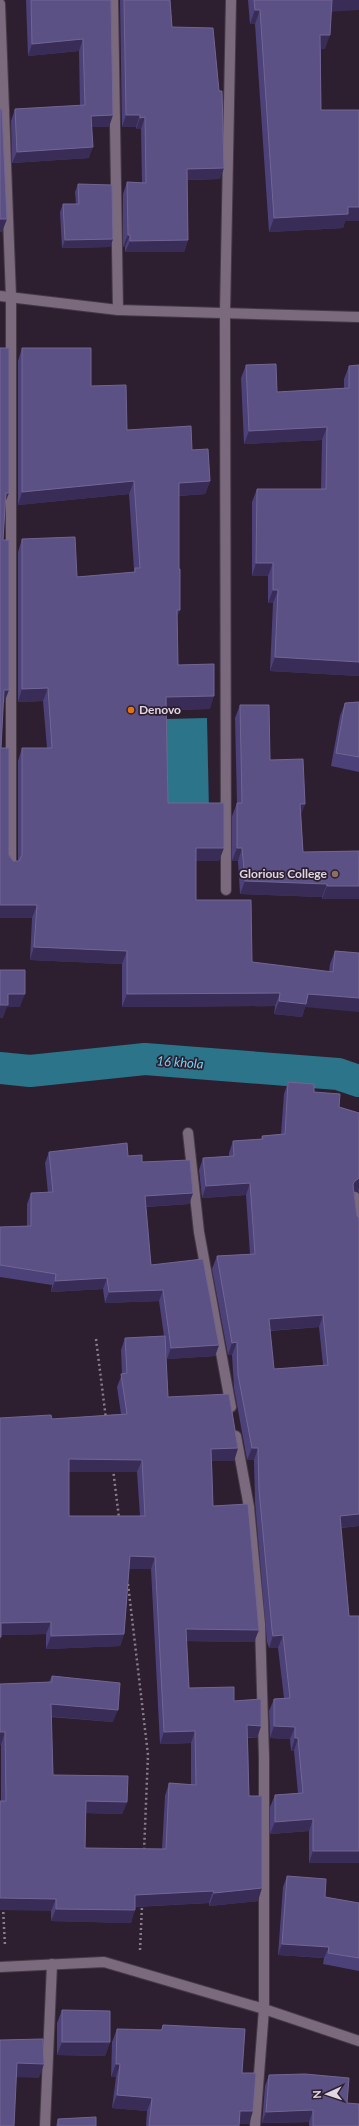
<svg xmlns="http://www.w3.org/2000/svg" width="359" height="2126" font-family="Lato,sans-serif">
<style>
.water{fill:#2b748a}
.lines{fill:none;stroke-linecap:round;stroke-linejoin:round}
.canal{stroke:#2b748a;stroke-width:32}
.minor-casing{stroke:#463a47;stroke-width:12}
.tertiary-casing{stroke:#463a47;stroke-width:12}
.path{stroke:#8a7e8c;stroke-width:2.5;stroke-dasharray:2 3;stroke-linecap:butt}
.minor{stroke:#7b6a7d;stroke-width:10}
.tertiary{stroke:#7b6a7d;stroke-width:10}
.wall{fill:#4c4179;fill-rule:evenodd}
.shaded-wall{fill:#392d57}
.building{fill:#5c5184;stroke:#716693;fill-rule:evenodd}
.food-dot{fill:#e8710a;stroke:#2d1f30;stroke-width:1.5}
.education-dot{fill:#8d6e63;stroke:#2d1f30;stroke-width:1.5}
.labels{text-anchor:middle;stroke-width:3.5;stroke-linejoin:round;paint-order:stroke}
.poi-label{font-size:12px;font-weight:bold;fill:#e0d6e1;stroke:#2d1f30;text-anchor:start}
.water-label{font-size:13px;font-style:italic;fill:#73d6f5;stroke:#2d1f30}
</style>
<rect width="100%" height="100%" fill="#2d1f30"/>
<path class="water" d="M207,718L209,811L151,813L165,719Z"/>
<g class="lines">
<path class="canal" d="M0,1068L30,1071L145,1059L338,1074L359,1081"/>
<g class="minor-casing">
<path id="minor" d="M113,0L118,310
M0,4L11,297V868
M226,890L225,313L231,0
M188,1133L199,1232L231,1407
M355,1197L359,1227
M236,1436L249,1507L260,1624L264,1757V2009L255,2126
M45,2126L52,1964"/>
</g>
<g class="tertiary-casing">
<path id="tertiary" d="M0,296L118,310L359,317
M0,1967L104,1962L264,2009L359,2041"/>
</g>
<path class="path" d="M96,1339L106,1419
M113,1469L119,1518
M128,1584L148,1755L144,1852
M3,1907L5,1946
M140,1950L142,1905"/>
<use href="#minor" class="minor"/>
<use href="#tertiary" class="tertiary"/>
</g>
<path class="wall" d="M26,0H111L109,127H92L89,158L12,163L11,121L15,109L80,106L79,51L28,56Z
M120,0H170L172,27L220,179L187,180L188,240L184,252H125V247H123V194L127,182L142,183L141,129H136V127H122Z
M248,0H359L331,12L325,49H321V110H359V221H345L343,228L269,232L255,24H250Z
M78,184L113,239L110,247L62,248L60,212L63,204H76L75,192Z
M0,348L5,503L3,540L4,703H3L1,748L9,855L13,861H18V761L22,748H47L43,701L18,702V552L22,539L77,577L134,572V570L129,494L18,505V361L22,348L91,386L127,430L192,450L210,481L205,494L179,496V569L180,610L177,616L178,665L210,709L166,710L168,803L219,861H196V900L252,962L329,972L330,964L335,951L359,953L305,1007L302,1017L274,1014L275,1006L122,1007V964L30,960L32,918H0Z
M246,365L277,392L344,388V379L349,366L359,365V676L270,671L273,603H268V576H252V502L257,489H321L322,440L244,444L241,378Z
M359,702V772L331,766L340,716L345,703Z
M240,705L270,760L305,804L301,814L303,852L359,851L322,899V897L240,894L238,861H232V816L237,803L235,718Z
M288,1082L314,1092L339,1107L359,1113V1193L358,1191H354L357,1216L359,1218V1526L341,1528L359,1863H309V1831L270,1834V1807L275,1795L298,1793L294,1751H291L290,1739L270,1738L269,1711L274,1699L284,1698L278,1648H269L267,1642L255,1502L254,1460H247L234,1388L232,1355H228L212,1269L217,1256L250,1254L246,1195L202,1198L199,1170L203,1158L229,1156V1153L233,1141L261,1139L262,1136L281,1134L284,1094ZM319,1327L323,1365L274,1369L270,1331Z
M49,1152L128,1156L142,1162L193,1193L189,1204L146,1207L151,1265L219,1345L215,1356L167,1359L165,1346L168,1397L238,1448L234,1461H212L213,1506L254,1642L186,1641L189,1688L234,1701L261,1726L257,1738H248L249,1796L258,1901L209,1906V1903L135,1907L131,1923L51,1921V1911L1,1801V1745H0V1684L49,1682L52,1676L113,1722L51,1717L53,1775L127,1802L122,1814L86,1813L85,1848L162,1849L165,1796L169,1783L191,1785V1743L160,1744L151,1569H129L124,1634L120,1646L46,1649V1634L1,1635L0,1640V1418L52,1419L121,1414L117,1387L122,1374L121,1350L125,1338L164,1336L159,1301L105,1303L103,1289L51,1292L52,1285L0,1277V1227L27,1226V1204L31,1193H48L45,1163ZM69,1472H137L140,1516H69Z
M287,1876L325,1897L359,1903V1971L323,1964L324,1958L278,1955L283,1887Z
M62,2010L110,2042L105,2056L57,2055V2023Z
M163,2025L242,2073L249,2124H239V2126H146L147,2111L112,2108L116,2077H111L112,2042L117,2029L161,2030Z
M269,2075L347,2103L359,2126H309V2122L262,2123L265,2086Z
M58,2119L96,2126H56Z"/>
<path class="shaded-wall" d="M331,0H359V10L326,12Z
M255,10H260L255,24H250Z
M320,35H330L325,49H315Z
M83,39L79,51L28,56L32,44Z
M113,115L109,127H87L91,116Z
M126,115H140L136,127H122Z
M145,117L141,129H136L140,118Z
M93,147L89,158L12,163L17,152Z
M224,168L220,179L183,180L187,169Z
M348,207H359V221H345L343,228L269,232L274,218Z
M0,219H7L2,232H0Z
M128,235H130L125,247H123Z
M113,239L110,247L62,248L65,240Z
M188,240L184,252H125L130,241Z
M327,427L322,440L244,444L249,431Z
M134,481L129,494L18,505L22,492Z
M210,481L205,494L175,496L179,483Z
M6,493H9L4,506Z
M256,563H273L268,576H252Z
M273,590H278L273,603H268Z
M177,610H180L175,623Z
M275,657L359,662V676L270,671Z
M48,688L43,701L18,702L22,689Z
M4,690H9L4,703H0Z
M214,696L210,709L161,710L166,697Z
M300,804H305L300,817Z
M196,848H224L219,861H191Z
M237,848H242L238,861H232Z
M245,881L327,884L322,897L240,894Z
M327,886H359V899H322Z
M0,905H37L32,918H0Z
M34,947L127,951L122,964L30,960Z
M280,993L275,1006L122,1007L127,994Z
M8,994H25L20,1007H7L3,1018H0V1005Z
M308,994L359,998V1012L305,1007L302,1017L274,1014L279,1001Z
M358,1178H359V1188L358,1191H354L349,1194L354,1182Z
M250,1183L246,1195L202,1198L206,1186Z
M193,1193L189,1204L141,1207L145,1196Z
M107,1278L103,1289L51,1292L55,1281Z
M163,1290L159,1301L105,1303L109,1292Z
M323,1315L319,1327L264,1331L269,1319Z
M237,1342L232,1355H228L232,1343Z
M219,1345L215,1356L167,1359L171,1348Z
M238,1448L234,1461H207L211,1449Z
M252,1448H258L254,1460H247Z
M69,1459L142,1460L137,1472H64Z
M359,1514V1526L336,1528L340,1516Z
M130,1556L155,1557L151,1569H126Z
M51,1622L46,1634L0,1635L1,1623Z
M186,1629L259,1630L254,1642L181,1641Z
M124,1634L120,1646L46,1649L51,1636Z
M283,1635L278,1648H269L273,1636Z
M51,1704L118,1710L113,1722L47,1716Z
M247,1725L261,1726L257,1738L243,1737Z
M274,1726L295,1727L290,1739L270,1738Z
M195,1731L191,1743L160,1744L164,1732Z
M0,1732H5L1,1745H0Z
M295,1738H298L294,1751H291Z
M86,1801L127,1802L122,1814L82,1813Z
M313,1819L309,1831L270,1834L275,1822Z
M313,1851H359V1863H309Z
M262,1888L258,1901L209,1906L214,1893Z
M213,1891L209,1903L131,1907L135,1895Z
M0,1898L56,1899L51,1911L0,1910Z
M56,1909L135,1910L131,1923L51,1921Z
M282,1944L329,1947L324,1958L278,1955Z
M62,2042H110L105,2056L57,2055Z
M17,2063L44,2064L39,2078L12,2077Z
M116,2064H120L116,2077H111Z
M117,2095L152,2098L147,2111L112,2108Z
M313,2110L309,2122L262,2123L266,2112Z
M240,2111H253L249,2124H235Z"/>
<path class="building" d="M31,0H111L113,115L91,116L93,147L17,152L15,109L85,105L83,39L32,44Z
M124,0H170L172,27L213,28L219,91H222L224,168L187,169L188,240L130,241V235H128L127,182L146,183L145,117L140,118V115H126Z
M254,0H332L330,35H320L321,110H359V207H348V214L274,218L260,10H255Z
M0,109H2L7,219H0Z
M78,184L112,185L113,239L65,240L63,204H79Z
M0,348H9V493H6L3,540H9V690H4L1,748H9V855L13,861H19L22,855V748H52L48,688L22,689V539L75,537L77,577L135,572V568H140L134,481L22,492V348H91V386L126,385L127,430L191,426L192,450L208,449L210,481L179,483V569H180V610H177L178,665L214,664V696L166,697L168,803H224V848H196V900H251L252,962L333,972L335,951L359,953V998L308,994L306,1004L279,1001L280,993L127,994V951L34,947L37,905H0Z
M276,364L277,392L349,388V366L359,365V662L275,657L278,590H273V563H256L257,489H326L327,427L249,431L246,365Z
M359,702V757L336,753L345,703Z
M240,705H269L270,760L303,759L305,804H300L303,852L359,851V886H327V884L245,881L242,848H237V803H242Z
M0,970H25V994H8V1005H0Z
M288,1082L314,1084V1092L340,1094L339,1107L359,1113V1178L354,1182L353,1185L357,1216L359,1218V1514L340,1516L349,1616H359V1851H313V1819L275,1822V1795L303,1793L298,1738H295V1727L274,1726V1699L290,1698L283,1635L273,1636L272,1630L259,1490L258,1448H252L238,1375L237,1342L232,1343L217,1256L255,1254L250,1183L206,1186L203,1158L234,1156L233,1141L263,1139L262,1136L285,1134ZM323,1315L328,1365L274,1369L269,1319Z
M127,1143L128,1156L142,1155V1162L190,1160L193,1193L145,1196L151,1265L203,1259L219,1345L171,1348L163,1290L109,1292L107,1278L55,1281L56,1274L0,1265V1227L31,1226V1193L53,1192L49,1152Z
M165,1336L168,1397L229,1394L238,1448L211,1449L213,1506L248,1504L259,1630L186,1629L189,1688L234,1687V1701L261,1699V1726L247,1725L249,1796H262V1888L214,1893L213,1891L135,1895V1910L56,1909V1899L0,1898V1801H6L5,1732H0V1684L52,1682V1676L120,1683L118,1710L51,1704L53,1775L128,1776L127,1802L86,1801L85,1848L166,1849L169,1783L196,1785L195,1731L164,1732L155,1557L130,1556L124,1634L51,1636V1622L1,1623V1637H0V1418L51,1415L52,1419L127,1414L121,1374L127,1373L125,1338ZM69,1459L142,1460L145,1516H69Z
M287,1876L326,1879L325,1897L359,1903V1958L328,1953L329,1947L282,1944Z
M62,2010L110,2011V2042H62Z
M163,2025L245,2029L242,2073H256L253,2111H240L239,2126H149L152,2098L117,2095L120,2064H116L117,2029L162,2030Z
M43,2039L44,2064L17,2063L14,2126H0V2040Z
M305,2074L349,2078L347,2103L359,2104V2126H313V2110L266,2112L269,2075Z
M96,2117V2126H58V2119Z"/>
<circle class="food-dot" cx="131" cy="710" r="4"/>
<circle class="education-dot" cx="335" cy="874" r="4"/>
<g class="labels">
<g class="poi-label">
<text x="139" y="714">Denovo</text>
<text x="327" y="878" text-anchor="end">Glorious College</text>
</g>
<g class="water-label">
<text transform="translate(180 1062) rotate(4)" y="5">16 khola</text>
</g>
</g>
<g transform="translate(327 2094) rotate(267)" stroke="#2d1f30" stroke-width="3" paint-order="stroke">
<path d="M0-3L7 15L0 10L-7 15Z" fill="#e0d6e1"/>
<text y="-6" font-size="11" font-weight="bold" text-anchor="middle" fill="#e0d6e1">N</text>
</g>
</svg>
